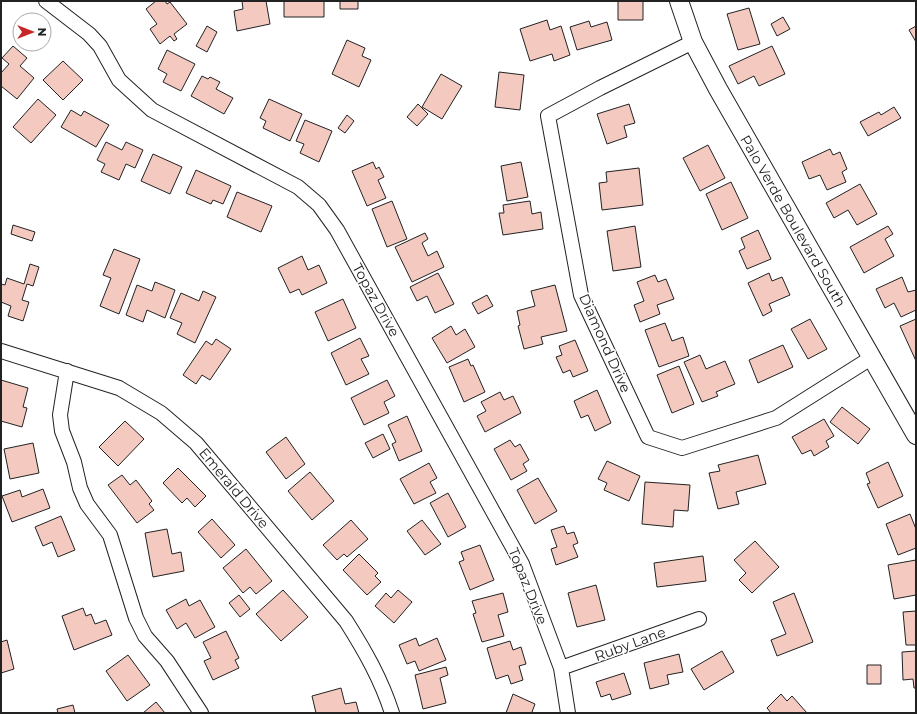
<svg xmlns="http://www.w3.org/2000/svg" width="917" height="714" font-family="Montserrat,sans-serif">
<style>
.building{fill:#f3c9c0;stroke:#222}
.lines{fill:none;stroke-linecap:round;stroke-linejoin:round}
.minor-casing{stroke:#222;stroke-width:16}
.major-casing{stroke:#222;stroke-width:20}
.minor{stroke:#fff;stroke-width:14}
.major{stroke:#fff;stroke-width:18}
.labels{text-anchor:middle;stroke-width:3;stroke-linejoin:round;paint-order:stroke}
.street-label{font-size:14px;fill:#222;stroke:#fff}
</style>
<rect width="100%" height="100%" fill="#fff"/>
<path class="building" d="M156,1H165L167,4L170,2L187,24L174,34L177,39L174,41L170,36L160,44L150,29L157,24L146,9Z
M242,1H266L270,24L237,31L234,11L243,9Z
M284,1H324V17H284Z
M340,1H358V9H340Z
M618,1H643V20H618Z
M749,8L760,44L738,50L727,14Z
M783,17L790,29L777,36L771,24Z
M547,20L550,30L561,26L570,55L554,61L552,54L530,61L520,29Z
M589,21L591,27L607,22L612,40L577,50L570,27Z
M207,26L217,32L207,52L196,46Z
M916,26V42L909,30Z
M347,40L365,48L362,56L371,60L359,87L332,74Z
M13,46L27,58L20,66L34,78L17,99L1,86V73L9,64L2,58Z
M772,46L785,74L759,86L754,76L738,84L729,66Z
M167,50L195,64L181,91L163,82L167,74L158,69Z
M63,61L83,80L63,100L43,80Z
M499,72L524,75L520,110L495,107Z
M441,74L462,86L442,119L422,107Z
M202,76L208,79L210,77L220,82L216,89L233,98L224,114L191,96Z
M38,99L56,115L31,143L13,127Z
M269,99L302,114L290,141L263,128L266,121L260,118Z
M418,104L428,114L417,126L407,117Z
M629,104L635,123L624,126L627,137L607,144L597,114Z
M894,107L901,118L868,136L860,122L879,112L881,115Z
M71,110L81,116L84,111L109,125L96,147L61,127Z
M347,115L354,121L345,133L338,128Z
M305,120L332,131L319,162L300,153L304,144L296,141Z
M106,142L122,150L126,142L143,150L135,168L126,164L119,180L101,172L105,164L97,160Z
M708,145L725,178L700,191L683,158Z
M830,149L833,155L840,152L847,169L842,172L846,182L827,190L820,175L809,179L802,162Z
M153,154L182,167L170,194L141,181Z
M373,162L376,169L379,167L384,177L378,180L386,198L367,206L352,171Z
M521,162L528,197L507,201L501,166Z
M639,168L643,205L602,210L599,183L607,182L606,172Z
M196,170L231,186L223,204L213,200L211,204L186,193Z
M731,182L748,218L722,230L706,194Z
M860,184L877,214L857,225L848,210L834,218L826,203Z
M237,192L272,206L261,232L227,217Z
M392,201L407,239L387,247L372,209Z
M530,201L532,214L541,212L543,229L503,235L499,213H504L503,205Z
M13,225L35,232L32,241L11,234Z
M635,226L641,267L613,271L607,231Z
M888,226L893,234L885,239L894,256L864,273L850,247Z
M758,230L771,259L747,269L739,251L745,248L741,238Z
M425,233L428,239L422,243L428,256L437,251L444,267L412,282L395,247Z
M114,249L140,259L119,314L100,306L111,278L103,275Z
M302,256L308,270L319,265L327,283L302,295L299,289L290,293L278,268Z
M30,264L39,267L33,286L27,284L22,300L29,302L23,321L8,316L11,306L1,302V284L5,285L7,278L24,284Z
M438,273L454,304L435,313L427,296L417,301L410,287Z
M769,273L772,281L782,277L790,295L769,304L772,311L763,316L748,283Z
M655,275L658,282L666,279L674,299L657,305L660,314L640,322L634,305L644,301L637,282Z
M902,277L908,292L916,290V310L901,317L894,303L885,308L876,289Z
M155,282L175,290L165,318L147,310L143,322L126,315L137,285L152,291Z
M555,285L567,331L541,337L543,344L524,349L518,326L520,325L517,311L535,306L531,291Z
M203,291L216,297L195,343L177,334L182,323L170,318L181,293L199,301Z
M487,295L493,306L478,314L472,303Z
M343,299L356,328L328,341L315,312Z
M810,319L827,349L808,359L791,329Z
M916,319V361L900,326Z
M665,323L672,341L683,337L689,356L659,367L645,330Z
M451,326L456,335L465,329L475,347L447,363L432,338Z
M360,338L369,356L361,359L369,374L346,385L331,353Z
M216,339L231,349L210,380L202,375L196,384L183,375L206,341L212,345Z
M575,340L588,371L573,377L570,370L563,373L556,357L562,355L559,346Z
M783,345L793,367L758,383L749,360Z
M700,355L706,369L725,361L735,384L716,392L718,396L702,402L684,362Z
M468,359L471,366L473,365L485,392L464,402L449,367Z
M679,366L694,404L672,413L657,375Z
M1,380L28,388L23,407L27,408L22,427L1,421Z
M387,380L395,396L384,402L389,413L364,425L351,398Z
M597,390L611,423L595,431L588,415L581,418L574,401Z
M500,392L504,400L513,396L521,413L485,432L477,416L486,411L481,402Z
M842,407L870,429L858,444L830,422Z
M407,416L422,451L399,461L392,444L396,442L388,425Z
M824,419L834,436L826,441L829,447L814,456L811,450L802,454L792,437Z
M125,421L144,439L118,466L99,447Z
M383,434L390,449L373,458L365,443Z
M286,437L305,464L286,479L266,452Z
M510,440L515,447L520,444L529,460L523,464L527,471L511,480L494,449Z
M33,443L39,473L10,479L4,449Z
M758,455L766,484L736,492L739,504L718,509L709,473L720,471L718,465Z
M607,461L640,476L629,501L604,490L607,483L598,479Z
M888,462L903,496L878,508L867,484L870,483L866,473Z
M429,463L437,478L430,482L436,493L414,504L400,479Z
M178,468L206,496L195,507L187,498L182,503L163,483Z
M310,472L334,501L312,520L288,491Z
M122,475L130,485L136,480L152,501L149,504L154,510L137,523L108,485Z
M538,478L557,511L535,524L517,490Z
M645,482L690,485L688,511L674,510L673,527L642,524Z
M43,489L50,508L12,522L2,496L20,490L22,497Z
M448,493L466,527L448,537L430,503Z
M910,514L916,529V548L898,555L886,524Z
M61,516L75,550L58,557L52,542L43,546L35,527Z
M212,519L235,545L221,558L198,532Z
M351,520L368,539L347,557L344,554L337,560L323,545Z
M422,520L441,544L425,555L407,531Z
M564,526L567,534L574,532L578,543L573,545L578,557L556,565L551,549L557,547L551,530Z
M167,529L172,554L181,552L184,571L153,577L145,533Z
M755,541L779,567L752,593L739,580L746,573L734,560Z
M480,545L494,580L470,590L459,562L464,560L461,552Z
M246,549L272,581L256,594L250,587L243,593L223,568Z
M359,554L378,573L375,576L381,582L367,595L343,570Z
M703,556L706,581L657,587L654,563Z
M916,560V595L894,599L888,565Z
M596,585L605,620L577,627L568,593Z
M283,590L308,617L281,641L256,614Z
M398,590L412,602L394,623L375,606L386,593L391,598Z
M503,593L508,612L498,615L504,636L482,642L473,614L476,613L472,601Z
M794,593L813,642L777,656L771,640L786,634L773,602Z
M239,595L250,609L240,617L229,603Z
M186,599L189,606L200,600L215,627L195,638L186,623L177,629L166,610Z
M83,608L86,616L91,614L95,624L106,620L112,635L74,650L62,616Z
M916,611V645H906L903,612Z
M226,631L239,658L235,660L239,668L213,680L204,661L211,658L203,642Z
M416,638L419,646L437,638L446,660L419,671L415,661L407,664L399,645Z
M7,640L14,669L1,673V642Z
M510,641L513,650L521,647L526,664L519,666L523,680L511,684L508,675L496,679L487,648Z
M722,651L734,672L704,690L691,669Z
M916,651V688H914L913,679L903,680L902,652Z
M679,654L683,672L667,675L669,684L650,689L644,663Z
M128,655L150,685L127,701L106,671Z
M867,665H881V684H867Z
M446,667L448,675L440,678L446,703L423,709L415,675Z
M624,673L631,694L612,700L610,694L601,697L596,682Z
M341,688L345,704L356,702L359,713H316L312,696Z
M513,694L535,704L532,712L534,713H506Z
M781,694L787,701L792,696L807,713H771L767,708Z
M156,702L165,713H143Z
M73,705L75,713H58L57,709Z"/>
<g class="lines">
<g class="minor-casing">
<path id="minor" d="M46,1L89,34L100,46L119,80L152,110L298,187L319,205L337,230L522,564L561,668L568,713
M693,42L600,88L548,116L581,295L648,437L682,448L776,418L871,358
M1,351L119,388L161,413L196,443L346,621C365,651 381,679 392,713
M67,371L60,415L62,431L74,462L80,488L87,504L110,535L136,618L145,636L167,661L201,713
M561,668L699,619"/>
</g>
<g class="major-casing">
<path id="major" d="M679,1L693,42L718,89L916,435"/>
</g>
<use href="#minor" class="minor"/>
<use href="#major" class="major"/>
</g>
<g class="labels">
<g class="street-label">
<text transform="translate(793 221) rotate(60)" y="5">Palo Verde Boulevard South</text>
<text transform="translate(376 300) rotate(61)" y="5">Topaz Drive</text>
<text transform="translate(605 343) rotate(66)" y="5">Diamond Drive</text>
<text transform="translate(234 488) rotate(50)" y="5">Emerald Drive</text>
<text transform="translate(528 586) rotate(68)" y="5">Topaz Drive</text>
<text transform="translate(630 644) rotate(-20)" y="5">Ruby Lane</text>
</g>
</g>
<rect width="917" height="714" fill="none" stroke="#222222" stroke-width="4"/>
<g transform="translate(32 32) rotate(90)"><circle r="19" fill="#ffffff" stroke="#a7a7a7"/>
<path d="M0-3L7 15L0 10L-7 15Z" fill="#c62828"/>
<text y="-6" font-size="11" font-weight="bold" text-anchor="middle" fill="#222222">N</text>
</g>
</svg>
